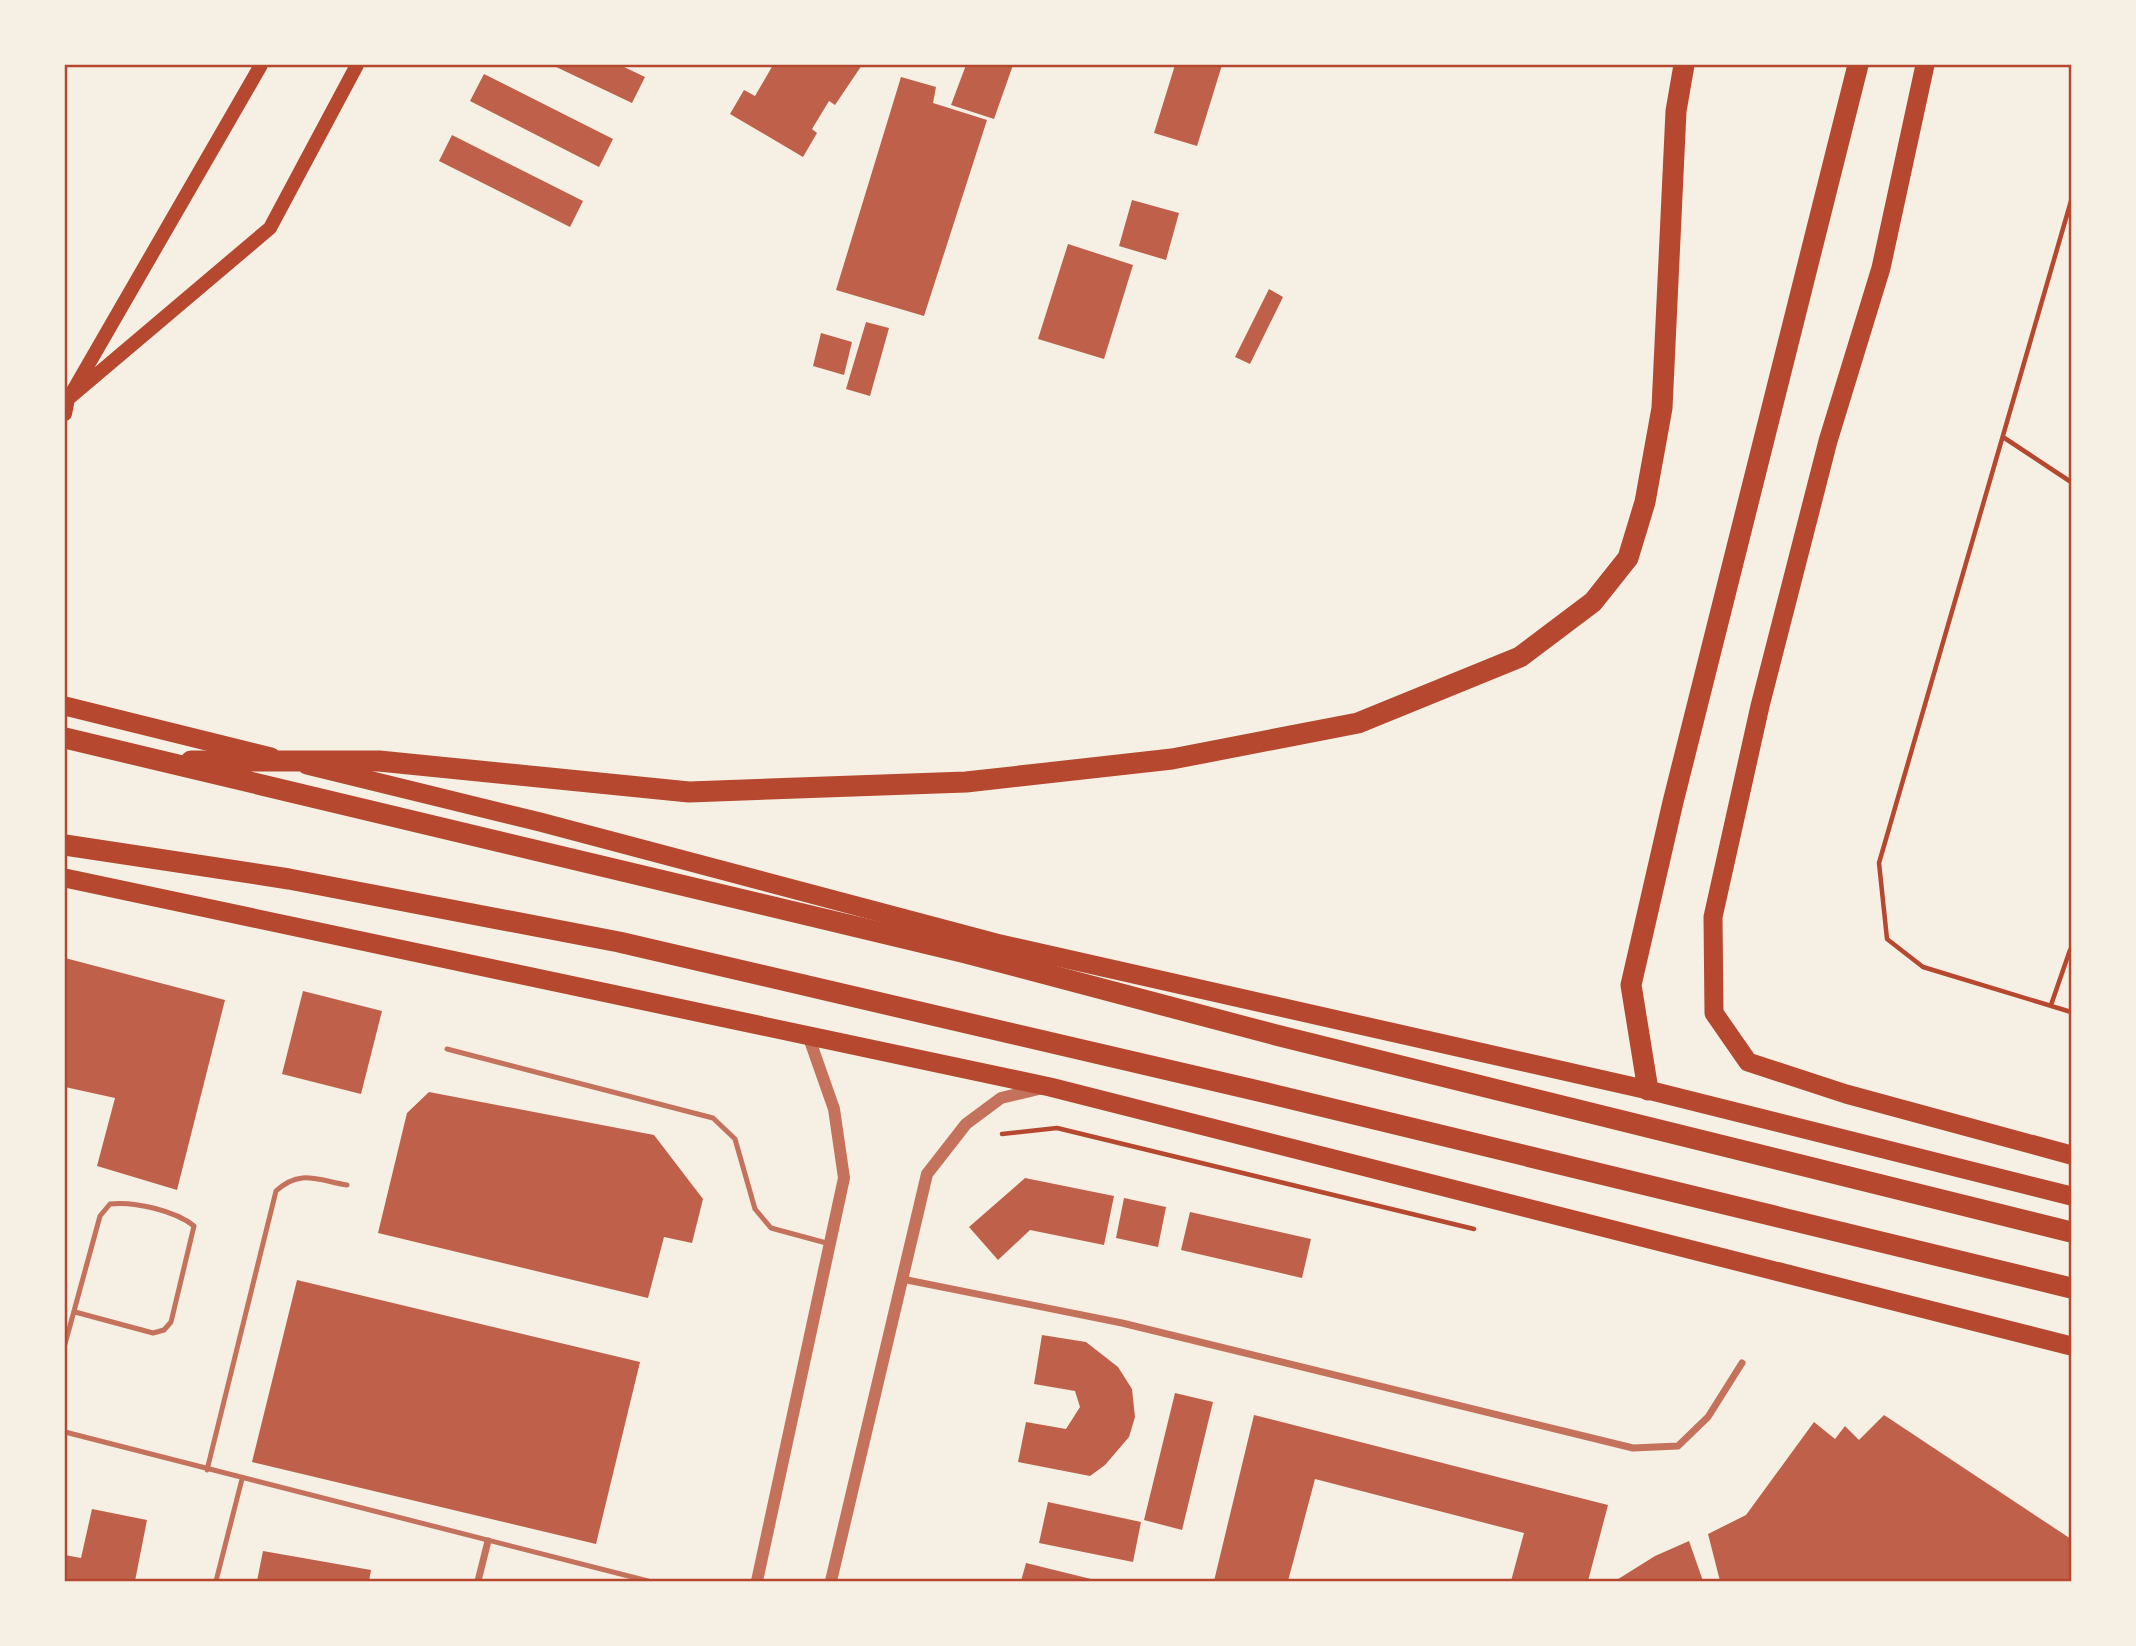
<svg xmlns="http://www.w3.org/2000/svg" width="2136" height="1646" font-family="Karla,sans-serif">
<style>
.building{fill:#bf614a}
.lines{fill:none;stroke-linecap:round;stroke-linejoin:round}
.path{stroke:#b5482f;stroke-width:4.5}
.service{stroke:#c5725c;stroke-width:5}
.minor{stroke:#c5725c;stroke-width:7}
.tertiary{stroke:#c5725c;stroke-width:12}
.secondary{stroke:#b5482f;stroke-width:14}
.trunk{stroke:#b5482f;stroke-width:19}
.motorway{stroke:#b5482f;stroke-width:21}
.neatline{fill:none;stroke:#b5482f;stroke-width:2.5}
</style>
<rect width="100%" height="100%" fill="#f6efe4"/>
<path class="building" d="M552,65H620L645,77L632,103Z
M773,65H862L835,105L829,101L812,129L817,133L803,157L730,114L744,90L755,96Z
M966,65H1013L994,119L951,105Z
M1175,65H1222L1197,146L1154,133Z
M484,74L613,139L599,167L470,101Z
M901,77L936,87L933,103L987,120L924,316L836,290Z
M452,135L583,201L570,227L439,161Z
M1132,200L1179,213L1166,260L1119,246Z
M1068,244L1133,265L1104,359L1038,339Z
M1269,289L1283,297L1250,364L1235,357Z
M866,322L889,328L870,396L846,389Z
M821,333L852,342L844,375L813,366Z
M65,958L225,1000L177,1190L97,1166L115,1098L65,1087Z
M303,991L382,1011L361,1094L282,1074Z
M429,1092L654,1135L703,1199L692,1243L664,1237L648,1298L378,1233L407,1113Z
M1025,1178L1114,1196L1104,1245L1030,1230L998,1260L969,1227Z
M1124,1198L1166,1207L1158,1247L1116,1238Z
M1190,1212L1311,1239L1302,1278L1181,1250Z
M297,1280L640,1362L596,1544L252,1462Z
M1042,1335L1086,1342L1118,1367L1132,1389L1135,1417L1129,1437L1105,1465L1090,1476L1018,1462L1026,1422L1066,1429L1080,1407L1075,1391L1034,1384Z
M1175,1393L1213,1402L1182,1530L1144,1520Z
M1254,1415L1608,1505L1588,1581H1511L1524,1533L1315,1479L1288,1581H1214Z
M1884,1415L2071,1539V1581H1720L1708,1534L1746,1515L1814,1422L1835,1439L1845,1426L1859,1440Z
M1048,1502L1141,1522L1133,1562L1039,1543Z
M92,1509L147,1520L135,1581H65V1555L81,1558Z
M1689,1541L1703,1581H1615L1655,1556Z
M263,1551L371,1570L369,1581H257Z
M1026,1563L1095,1580V1581H1021Z"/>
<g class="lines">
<path class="path" d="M2071,201L1879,863L1887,939L1923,967L2071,1012
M2003,437L2071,482
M2051,1005L2070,950
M1002,1134L1057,1128L1474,1229"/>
<path class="service" d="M447,1049L713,1118L735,1139L755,1209L771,1228L830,1244
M65,1344L100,1216L110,1204C134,1201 176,1211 194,1226L171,1322L164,1330L153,1333L75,1312
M65,1432L648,1581
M207,1470L276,1191C300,1169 317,1180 347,1185
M216,1581L242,1479"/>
<path class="minor" d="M902,1279L1122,1323L1633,1448L1678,1446L1708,1417L1742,1363
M478,1581L488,1541"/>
<path class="tertiary" d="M757,1581L844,1178L834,1109L808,1035
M831,1581L927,1174L966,1124L1001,1098L1043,1088"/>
<path class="secondary" d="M73,391L261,65
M68,399L270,228L357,65
M65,414L68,399"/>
<path class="trunk" d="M1925,65L1881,268L1828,441L1760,706L1713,917L1714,1013L1748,1062L1846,1094L2071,1155
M65,706L271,757
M307,765L540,822L996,943L1648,1090L2071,1196
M65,878L1050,1087L2071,1346"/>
<path class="motorway" d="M65,738L966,953L1276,1035L2071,1232
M191,761H379L689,792L966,782L1172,759L1358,723L1520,657L1593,602L1628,558L1645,502L1662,408L1676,111L1684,65
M65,845L289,879L619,942L1267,1093L2071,1288
M1648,1090L1631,985L1673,802L1858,65"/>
</g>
<rect width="2136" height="1646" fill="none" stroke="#f6efe4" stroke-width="133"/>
<rect x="66" y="66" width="2004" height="1514" class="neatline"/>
</svg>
